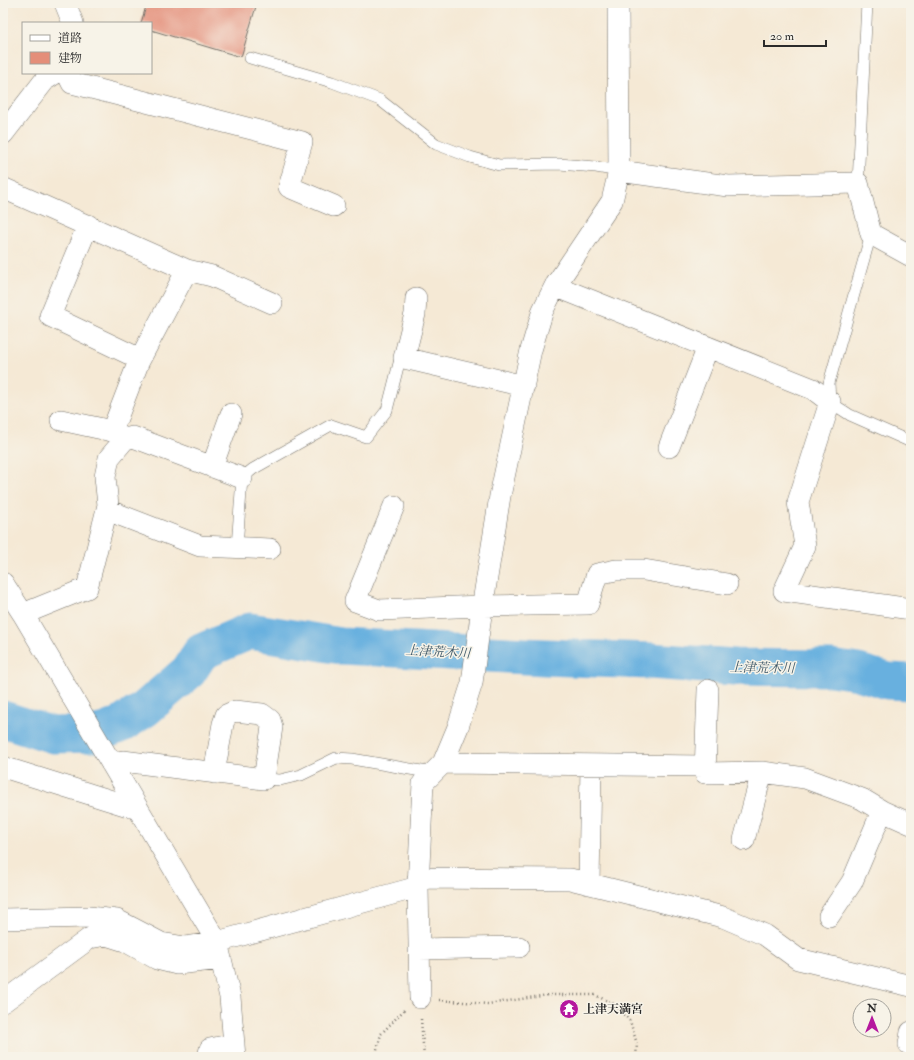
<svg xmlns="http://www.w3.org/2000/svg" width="914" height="1060" font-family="'IM FELL Double Pica','Noto Serif JP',serif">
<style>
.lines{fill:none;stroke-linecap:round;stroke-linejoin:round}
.river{stroke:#68b0df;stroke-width:37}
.building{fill:#e48e79}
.lane-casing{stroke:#726e66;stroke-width:12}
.street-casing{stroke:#726e66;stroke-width:22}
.path{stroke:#726e66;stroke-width:2.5;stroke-dasharray:1 3;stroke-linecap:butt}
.lane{stroke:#fff;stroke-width:11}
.street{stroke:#fff;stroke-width:21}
.labels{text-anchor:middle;stroke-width:3;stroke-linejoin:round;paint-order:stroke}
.poi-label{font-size:12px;font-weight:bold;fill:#2b2b2b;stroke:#f7f3e8;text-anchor:start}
.water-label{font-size:13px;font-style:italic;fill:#405a6a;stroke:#f7f3e8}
</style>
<rect width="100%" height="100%" fill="#f7f3e8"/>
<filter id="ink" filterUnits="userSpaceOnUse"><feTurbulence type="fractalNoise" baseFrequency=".025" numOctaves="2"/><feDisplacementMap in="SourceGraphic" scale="8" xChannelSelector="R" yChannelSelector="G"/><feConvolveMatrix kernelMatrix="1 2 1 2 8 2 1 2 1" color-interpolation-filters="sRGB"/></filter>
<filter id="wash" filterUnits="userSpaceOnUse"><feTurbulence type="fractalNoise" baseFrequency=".012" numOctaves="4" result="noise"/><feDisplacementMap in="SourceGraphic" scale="16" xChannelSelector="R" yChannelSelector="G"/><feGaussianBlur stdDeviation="0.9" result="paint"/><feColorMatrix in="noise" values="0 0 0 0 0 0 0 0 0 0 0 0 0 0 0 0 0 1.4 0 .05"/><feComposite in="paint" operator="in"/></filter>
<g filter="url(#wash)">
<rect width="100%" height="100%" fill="#f5e9d5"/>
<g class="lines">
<path class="river" d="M3,719L53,735L93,734L105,731L122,724L145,709L189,671L201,652L250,631L341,646L545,657L650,661L735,667L831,668L858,672L888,681L911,682"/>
</g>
<g id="blocks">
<path class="building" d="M147,3H257L241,57L151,30V23H141Z"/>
</g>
</g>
<g filter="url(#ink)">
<use href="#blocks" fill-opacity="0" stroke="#726e66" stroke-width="1"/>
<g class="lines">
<g class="lane-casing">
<path id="lane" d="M250,58L332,82L380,100L436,144L470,157L499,165L559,164L596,167L619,171
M858,183L867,3
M871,234L829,383L830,402L850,415L911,442
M237,547L242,478L253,469L331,425L366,437L387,410L399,363L404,358
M264,779L280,780L301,775L336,758L352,759L433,773"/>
</g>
<g class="street-casing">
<path id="street" d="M65,3L73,23
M67,73L72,83L302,142L289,187L334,206
M3,134L45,80L56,73
M619,171L728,186L858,183L871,234L911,256
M3,188L187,270L212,276L272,303
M88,225L50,316L140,359
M555,286L813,389L830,402L798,502L805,546L784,591L911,609
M416,298L415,314L404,358L524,386
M61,420L112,431L123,438
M112,431L139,361L187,270
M669,447L708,347
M212,467L231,414
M394,506L355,601L379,610L482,606L588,604L597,574L616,570H644L727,584
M107,510L200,546L270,549
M3,583L23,614L217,942L230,997L235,1057
M23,614L87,588L108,505L105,477L109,458L125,439L133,437L242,478
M708,690L705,773L762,772L805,778L862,799L882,811L911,824
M111,763L123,761L264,779L272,727L270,720L262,714L235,711L226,715L223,724L214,773
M443,763L705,766
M3,767L128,806H136
M744,840L762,772
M418,878L570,879L723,917L765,935L798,959L911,986
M589,884L591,765
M829,916L852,882L882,811
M3,919L89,917L117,920L161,943L185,947L217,942L418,887
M419,949L519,947
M420,998L418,887L423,783L443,763L458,727L472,683L481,615L500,496L531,350L543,310L555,286L612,201L619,171L618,3
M3,1002L90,938L106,935L125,941L157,959L177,964L221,959
M911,1032L909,1044L911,1045
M208,1057L210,1049L234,1044"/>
</g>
<path class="path" d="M439,1000L488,1004L548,995H595L614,1004L630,1021L637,1044L636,1057
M421,1019L424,1057
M375,1057L381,1034L404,1010"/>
<use href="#lane" class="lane"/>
<use href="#street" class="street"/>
</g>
</g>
<defs>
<g id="temple-disc" transform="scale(1)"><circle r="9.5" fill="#b5179e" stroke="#f7f3e8"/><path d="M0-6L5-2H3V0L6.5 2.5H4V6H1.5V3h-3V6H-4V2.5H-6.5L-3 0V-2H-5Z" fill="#fff"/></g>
</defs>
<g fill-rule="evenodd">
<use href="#temple-disc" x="569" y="1009"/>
</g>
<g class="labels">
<g class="poi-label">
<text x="583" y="1013">上津天満宮</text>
</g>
<g class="water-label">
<text transform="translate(438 651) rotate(3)" y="5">上津荒木川</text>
<text transform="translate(762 667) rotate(1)" y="5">上津荒木川</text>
</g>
</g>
<rect width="914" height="1060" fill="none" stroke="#f7f3e8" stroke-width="16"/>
<rect x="22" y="22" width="130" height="52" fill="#f7f3e8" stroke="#a5a39c"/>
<rect x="30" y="35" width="20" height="6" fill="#ffffff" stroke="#a5a39c"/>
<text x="58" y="42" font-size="12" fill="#2b2b2b">道路</text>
<rect x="30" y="52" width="20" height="12" fill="#e48e79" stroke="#a5a39c"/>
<text x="58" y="62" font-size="12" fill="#2b2b2b">建物</text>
<g transform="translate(872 1018)"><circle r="19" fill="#f7f3e8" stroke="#a5a39c"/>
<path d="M0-3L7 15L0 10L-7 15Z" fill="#b5179e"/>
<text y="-6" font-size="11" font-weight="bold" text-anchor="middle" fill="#2b2b2b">N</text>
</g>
<path d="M764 40v6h62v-6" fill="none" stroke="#2b2b2b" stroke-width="2"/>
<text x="770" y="40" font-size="12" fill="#2b2b2b" stroke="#f7f3e8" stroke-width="3" paint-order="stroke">20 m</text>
</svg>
